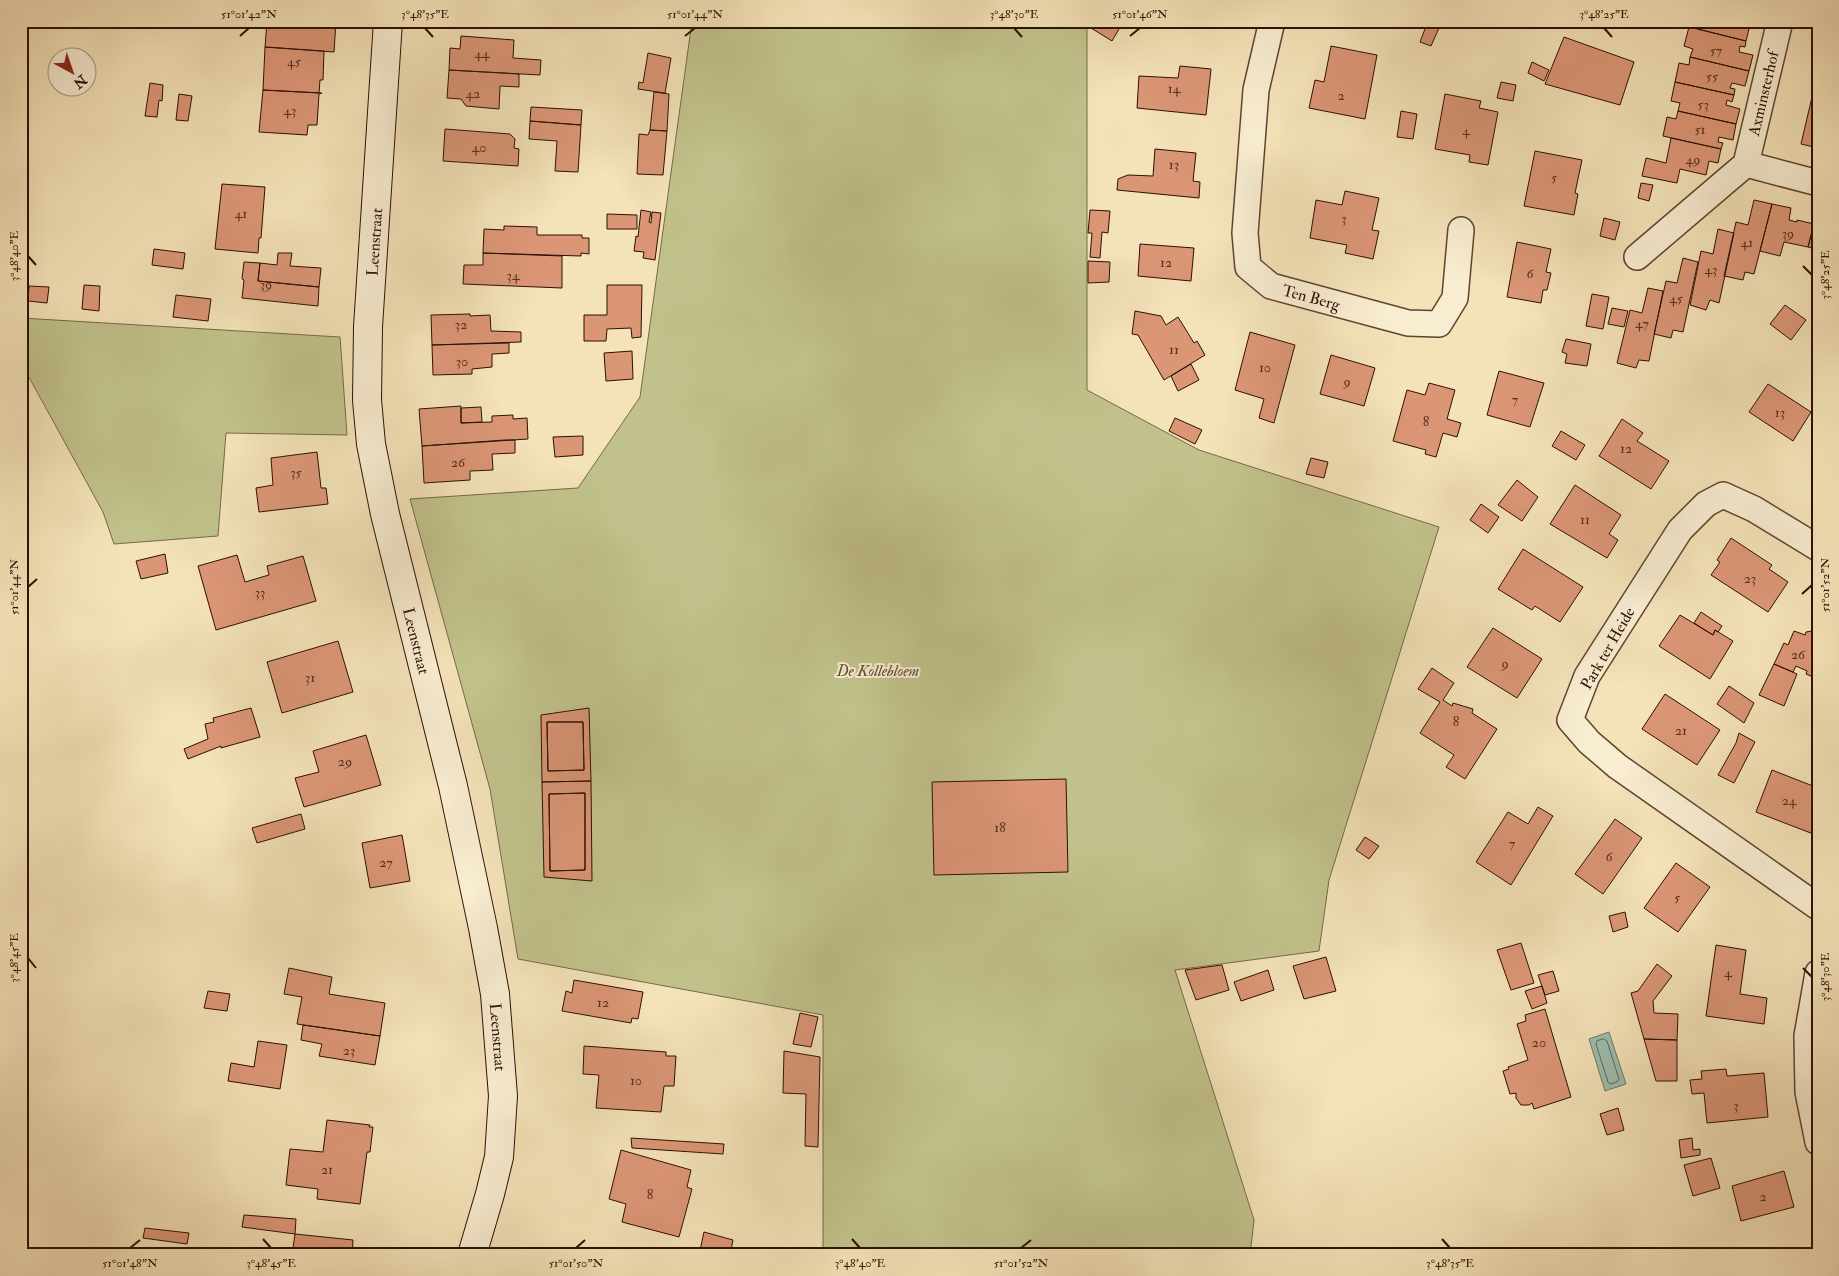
<svg xmlns="http://www.w3.org/2000/svg" width="1839" height="1276" font-family="'IM FELL Double Pica',serif">
<style>
.green{fill:#c1c28b;stroke:#776848}
.water{fill:#9cbeaf;stroke:#70786b}
.lines{fill:none;stroke-linecap:round;stroke-linejoin:round}
.shore{stroke:#64665a;stroke-width:1}
.building{fill:#db9676;stroke:#2d0f04;fill-rule:evenodd}
.street-casing{stroke:#5f4431;stroke-width:28}
.secondary-casing{stroke:#2d0f04;stroke-width:30}
.street{stroke:#f8ecd1;stroke-width:25}
.secondary{stroke:#f8ecd1;stroke-width:28}
.ticks{fill:none;stroke:#2d0f04;stroke-width:2}
.labels{text-anchor:middle;stroke-width:4;stroke-linejoin:round;paint-order:stroke}
.number-label{font-size:14px;fill:#583120}
.street-label{font-size:16px;fill:#2d0f04;stroke:#f8ecd1}
.park-label{font-size:16px;font-style:italic;fill:#614e33;stroke:#f8ecd1}
.neatline{fill:none;stroke:#2d0f04;stroke-width:2}
.ticks-label{font-size:12px;text-anchor:middle;fill:#2d0f04}
</style>
<rect width="100%" height="100%" fill="#f4e2b8"/>
<filter id="stains"><feTurbulence type="fractalNoise" baseFrequency=".004" numOctaves="4"/><feColorMatrix values="0 0 0 0 .2 0 0 0 0 .09 0 0 0 0 .02 0 0 0 .5 -.17"/></filter>
<radialGradient id="worn" r=".72"><stop offset=".6" stop-color="#630" stop-opacity="0"/><stop offset="1" stop-color="#630" stop-opacity=".3"/></radialGradient>
<path class="green" d="M692,21H1087V390L1199,450L1439,527L1329,880L1319,951L1175,970L1254,1220L1250,1255H823V1015L518,959L490,789L410,499L578,488L640,397Z
M21,318L340,337L347,435L226,433L218,536L114,544L103,512L25,370L21,366Z"/>
<path class="water" d="M1609,1032L1626,1084L1605,1091L1589,1039Z"/>
<g class="lines">
<path class="shore" d="M1604,1039L1607,1041L1619,1079L1617,1082L1610,1084L1608,1082L1596,1044L1597,1041Z"/>
</g>
<path class="building" d="M267,21H336L334,52L265,47Z
M1095,21H1117L1122,24L1112,41L1091,28Z
M1428,21H1442L1431,46L1420,42Z
M1700,21H1751L1746,41L1698,29Z
M1689,27L1746,41L1745,47L1740,46L1739,52L1753,55L1749,71L1690,57L1693,49L1684,46Z
M461,36L514,40L513,58L541,60L540,75L449,70L450,48L460,49Z
M1564,37L1634,62L1620,105L1545,84Z
M1331,46L1377,55L1365,119L1309,108L1315,80L1324,82Z
M265,47L324,51L323,80H320L319,93L263,90Z
M648,53L671,58L665,93L638,89L639,82L643,83Z
M1690,57L1749,71L1745,86L1732,83L1730,88L1735,89L1734,95L1675,82L1679,63L1689,65Z
M1532,62L1549,70L1544,81L1528,73Z
M1180,66L1211,69L1206,115L1137,108L1139,76L1178,78Z
M449,70L519,74V87L500,86L499,109L466,106L461,99L447,98Z
M1501,82L1516,85L1513,101L1497,98Z
M1675,82L1734,95L1732,102L1727,100L1726,105L1740,109L1736,124L1678,111L1680,103L1671,101Z
M150,83L163,85L162,101L159,100L157,117L145,116Z
M1815,88H1818V98L1812,97Z
M263,90L322,93L319,94L317,125H308L307,135L259,132Z
M654,92L669,94L667,131L650,130Z
M179,94L192,96L188,121L176,120Z
M1445,94L1481,101L1479,108L1498,112L1488,165L1469,162L1470,155L1435,149Z
M1812,97L1818,98V148L1801,144Z
M531,107L582,110L581,125L530,121Z
M1401,111L1417,114L1413,139L1397,137Z
M1678,111L1736,124L1733,140L1719,137L1718,142L1723,143L1721,149L1663,136L1667,117L1676,119Z
M530,121L581,125L578,172L555,171L557,141L529,139Z
M445,129L510,134L515,139L514,148L519,149L518,166L443,161Z
M650,130L667,131L663,175L637,174L639,134L648,135Z
M1671,138L1721,149L1718,163L1709,161L1706,175L1680,169L1677,183L1642,176L1646,158L1666,163Z
M1155,149L1196,153L1193,181L1200,182L1199,198L1117,190L1118,179L1128,175L1153,176Z
M1535,151L1582,160L1575,193L1578,194L1574,215L1524,206Z
M1641,183L1653,185L1649,201L1638,198Z
M222,184L265,187L261,238H259L258,253L215,249Z
M1345,191L1379,198L1372,230L1379,231L1373,259L1345,253L1347,245L1310,238L1316,200L1342,205Z
M1754,200L1772,204L1754,274L1745,272L1743,280L1724,276L1736,222L1748,225Z
M1772,204L1791,208L1789,220L1797,222V220L1814,224L1808,247L1784,242L1780,256L1760,251Z
M641,210L651,212L649,222L651,223L652,212L661,213L655,260L643,258L644,252L634,251L636,236L638,237Z
M1090,210L1110,211L1108,233L1102,232L1100,258L1090,257L1092,233H1088Z
M607,214L637,215V229H607Z
M1604,218L1620,222L1615,240L1600,236Z
M1814,224L1818,225V250L1808,247Z
M504,226L537,227V235H582V238H589V254L581,253V256L483,253L484,229L504,230Z
M1718,229L1734,233L1719,303L1710,300L1706,310L1690,305L1701,251L1713,254Z
M1517,242L1551,249L1546,272L1551,273L1547,290H1543L1541,303L1507,297Z
M1140,244L1194,248L1191,281L1138,276Z
M154,249L185,253L183,269L152,265Z
M278,253H292L290,266L321,268L319,287L258,281L260,263L277,265Z
M483,253L562,256V288L463,284L464,265H483Z
M1683,258L1698,262L1683,332L1673,330L1671,338L1654,334L1666,281L1677,283Z
M1088,261L1110,262L1109,282L1088,283Z
M244,262L260,263L258,281L319,287L318,306L242,298L244,280L242,279Z
M84,285L100,286L99,311L82,309Z
M607,285H642L641,337L632,338L631,328L607,329L606,341H584V315H607Z
M29,286L49,287L47,303L28,301Z
M1648,288L1663,291L1649,361L1639,360L1636,368L1617,363L1630,310L1642,313Z
M1592,294L1609,297L1603,329L1586,326Z
M176,295L211,299L208,321L173,317Z
M1785,305L1806,320L1791,340L1770,324Z
M1612,308L1628,311L1624,327L1608,324Z
M1135,311L1161,316L1166,325L1178,317L1194,343L1197,341L1205,355L1164,380L1138,335L1132,334Z
M470,314V316L490,315L491,331L521,332V342L432,345L431,315Z
M1250,332L1295,345L1274,423L1259,418L1264,399L1235,390Z
M1566,339L1591,344L1587,366L1565,363L1567,354L1562,352Z
M509,343V353L492,354V367L472,369V374L433,375L432,345Z
M632,351L633,379L606,381L604,353Z
M1331,355L1375,368L1364,406L1320,394Z
M1191,364L1199,380L1178,391L1171,376Z
M1499,371L1544,383L1530,427L1487,415Z
M1429,383L1455,390L1447,419L1461,423L1457,437L1443,433L1436,457L1425,454L1426,450L1393,441L1407,390L1425,395Z
M1768,384L1811,412L1793,441L1749,412Z
M461,406V423L492,422V416L513,415V419L527,418L528,439L422,446L419,409Z
M481,407L482,422L461,423V408Z
M1175,418L1202,430L1195,444L1169,431Z
M1622,419L1643,433L1637,441L1669,461L1651,489L1599,456Z
M1561,431L1585,445L1576,460L1552,446Z
M583,436V455L555,457L553,437Z
M505,440H515V453L492,454L493,470L470,471V480L424,483L422,446Z
M317,452L321,488H326L328,504L259,512L256,488L273,485L271,458Z
M1311,458L1328,462L1324,478L1306,474Z
M1517,480L1538,497L1522,521L1498,505Z
M1575,485L1621,515L1609,534L1618,540L1607,558L1550,524Z
M1481,504L1499,517L1488,533L1470,520Z
M1731,538L1772,565L1769,569L1788,582L1768,612L1711,575L1720,562L1717,560Z
M1523,549L1583,587L1560,622L1535,606L1532,610L1498,589Z
M165,554L168,573L141,579L136,561Z
M237,555L245,582L269,575L267,566L303,556L316,601L216,630L198,566Z
M1701,612L1722,626L1718,632L1715,630L1713,635L1694,623Z
M1680,615L1713,635L1715,630L1733,641L1710,679L1659,646Z
M1493,628L1542,659L1517,698L1467,667Z
M1794,631L1805,635L1806,632L1812,631L1817,634L1818,679L1806,674L1807,671L1796,666L1793,672L1774,664L1784,643L1788,645Z
M338,641L353,692L282,713L267,662Z
M1774,664L1797,674L1784,706L1759,695Z
M1432,668L1454,683L1443,700L1452,706L1453,703L1473,709L1472,713L1497,729L1465,779L1446,767L1454,755L1420,733L1440,702L1418,689Z
M1729,686L1754,703L1744,723L1717,704Z
M1665,694L1720,730L1697,765L1642,729Z
M251,708L260,737L221,748V746L188,759L184,749L208,739L205,724L214,722L213,718Z
M589,708L591,781L542,782L541,715ZM547,722H583L584,770L548,771Z
M547,722H583L584,770L548,771Z
M1739,733L1755,742L1734,783L1718,775L1736,743Z
M366,735L381,785L304,807L295,778L319,772L313,751Z
M1772,770L1818,788L1816,835L1756,812Z
M1066,779L1068,872L934,875L932,782Z
M591,781L592,881L544,877L542,782ZM585,793V870L550,871L549,794Z
M585,793V870L550,871L549,794Z
M1538,807L1553,816L1511,885L1476,862L1508,812L1528,824Z
M301,814L305,829L257,843L252,828Z
M1615,819L1642,838L1603,894L1575,874Z
M402,835L410,881L370,888L362,843Z
M1365,837L1379,846L1369,859L1356,850Z
M1676,863L1710,887L1678,932L1644,908Z
M1625,912L1628,927L1613,932L1609,916Z
M1521,943L1534,983L1511,990L1497,950Z
M1716,945L1746,950L1740,994L1767,998L1764,1024L1706,1016Z
M1326,957L1336,991L1304,999L1293,966Z
M1657,964L1672,976L1653,1001L1654,1013L1678,1014L1677,1040L1644,1039L1631,993L1638,991Z
M1222,965L1229,990L1196,1000L1185,970Z
M289,968L332,977L329,994L385,1003L380,1036L297,1024L302,997L284,994Z
M1268,970L1274,990L1241,1001L1234,982Z
M1553,971L1559,991L1545,995L1538,975Z
M574,980L643,992L638,1019L632,1018L631,1023L562,1011L566,991L572,993Z
M1542,986L1547,1003L1532,1009L1525,991Z
M208,991L230,994L227,1011L204,1008Z
M1545,1009L1571,1097L1534,1109L1532,1103L1529,1105H1521L1516,1098V1093L1510,1094L1503,1071L1509,1069L1508,1067L1528,1060L1517,1024L1526,1021L1525,1015Z
M800,1013L818,1017L811,1047L793,1044Z
M303,1025L380,1036L375,1065L319,1056L322,1044L301,1040Z
M1644,1039L1677,1040V1081H1656Z
M258,1041L287,1045L280,1089L228,1081L231,1063L254,1067Z
M584,1046L666,1052V1056H676L674,1086H664L661,1112L596,1108L599,1075L583,1074Z
M784,1051L820,1057L818,1147L805,1146L806,1094L783,1093Z
M1726,1069L1727,1076L1764,1073L1768,1117L1707,1123L1704,1093L1692,1094L1690,1080L1702,1079L1701,1071Z
M1618,1108L1624,1130L1607,1135L1600,1114Z
M327,1120L370,1125L369,1127H373L370,1152H367L360,1204L317,1199L318,1189L286,1185L290,1149L323,1152Z
M631,1138L724,1144L723,1154L632,1148Z
M1692,1138L1693,1150L1700,1149V1155L1681,1158L1679,1140Z
M621,1150L691,1170L687,1187L692,1189L679,1237L622,1222L626,1204L609,1199Z
M1711,1158L1720,1188L1693,1196L1684,1165Z
M1784,1171L1794,1207L1741,1221L1732,1186Z
M244,1215L296,1219L295,1234L242,1227Z
M145,1228L189,1233L187,1244L143,1238Z
M704,1232L733,1240L730,1255H699Z
M295,1234L353,1240L352,1255H292Z"/>
<g class="lines">
<g class="street-casing">
<g id="street">
<path id="s1" d="M1272,21L1256,90L1245,233L1248,267L1271,286L1408,323L1439,324L1455,298L1461,230"/>
<path d="M1746,164L1818,183"/>
<path id="s2" d="M1637,257L1746,164L1780,21"/>
<path d="M1818,548L1754,509L1723,495L1706,504L1680,530L1587,676L1570,720L1589,742L1617,766L1818,907"/>
<path d="M1818,973L1807,1036L1808,1092L1818,1142"/>
</g>
</g>
<g class="secondary-casing">
<g id="secondary">
<path id="s3" d="M388,21L368,327L367,400L371,444L385,514L453,786L483,928L495,994L503,1096L499,1157L490,1194L472,1255"/>
</g>
</g>
<use href="#street" class="street"/>
<use href="#secondary" class="secondary"/>
</g>
<path class="ticks" d="M425,28L433,37M1014,28L1022,37M1604,28L1612,37M240,36L249,28M685,36L695,28M1130,36L1140,28M28,256L36,265M1803,266L1812,275M28,587L37,579M1802,594L1812,585M28,958L36,968M1803,968L1812,977M263,1239L271,1248M852,1239L860,1248M1442,1239L1450,1248M130,1248L140,1240M576,1248L585,1240M1021,1248L1031,1240"/>
<g class="labels">
<g class="number-label">
<text x="1716" y="55">57</text>
<text x="482" y="58">44</text>
<text x="294" y="66">45</text>
<text x="1712" y="81">55</text>
<text x="1174" y="93">14</text>
<text x="473" y="98">42</text>
<text x="1341" y="100">2</text>
<text x="1703" y="109">53</text>
<text x="290" y="115">43</text>
<text x="1700" y="134">51</text>
<text x="1466" y="135">4</text>
<text x="479" y="152">40</text>
<text x="1693" y="164">49</text>
<text x="1174" y="169">13</text>
<text x="1554" y="182">5</text>
<text x="241" y="218">41</text>
<text x="1344" y="223">3</text>
<text x="1788" y="238">39</text>
<text x="1747" y="247">41</text>
<text x="1166" y="267">12</text>
<text x="1711" y="274">43</text>
<text x="1530" y="278">6</text>
<text x="513" y="280">34</text>
<text x="266" y="289">39</text>
<text x="1676" y="303">45</text>
<text x="1642" y="328">47</text>
<text x="461" y="329">32</text>
<text x="1174" y="354">11</text>
<text x="462" y="366">30</text>
<text x="1265" y="372">10</text>
<text x="1347" y="386">9</text>
<text x="1515" y="404">7</text>
<text x="1780" y="417">13</text>
<text x="1426" y="426">8</text>
<text x="1626" y="453">12</text>
<text x="458" y="467">26</text>
<text x="296" y="477">35</text>
<text x="1585" y="524">11</text>
<text x="1750" y="583">23</text>
<text x="260" y="597">33</text>
<text x="1798" y="659">26</text>
<text x="1505" y="668">9</text>
<text x="310" y="682">31</text>
<text x="1456" y="726">8</text>
<text x="1681" y="735">21</text>
<text x="345" y="766">29</text>
<text x="1789" y="805">24</text>
<text x="1000" y="832">18</text>
<text x="1512" y="848">7</text>
<text x="1609" y="861">6</text>
<text x="386" y="867">27</text>
<text x="1677" y="902">5</text>
<text x="1728" y="977">4</text>
<text x="603" y="1007">12</text>
<text x="1539" y="1047">20</text>
<text x="349" y="1055">23</text>
<text x="636" y="1085">10</text>
<text x="1736" y="1110">3</text>
<text x="327" y="1174">21</text>
<text x="650" y="1199">8</text>
<text x="1763" y="1201">2</text>
</g>
<g class="street-label">
<text dy="6" stroke="none"><textPath href="#s2" startOffset="216">Axminsterhof</textPath></text>
<text transform="translate(374 242) rotate(-86)" y="6">Leenstraat</text>
<text dy="6" stroke="none"><textPath href="#s1" startOffset="320">Ten Berg</textPath></text>
<text dy="6" stroke="none"><textPath href="#s3" startOffset="626">Leenstraat</textPath></text>
<text transform="translate(1607 648) rotate(-60)" y="6">Park ter Heide</text>
<text dy="6" stroke="none"><textPath href="#s3" startOffset="1031">Leenstraat</textPath></text>
</g>
<g class="park-label">
<text x="878" y="676">De Kollebloem</text>
</g>
</g>
<rect width="1839" height="1276" fill="none" stroke="#f4e2b8" stroke-width="55"/>
<g transform="translate(72 72) rotate(140)"><circle r="24" fill="#f8ecd1" stroke="#a7947f"/>
<path d="M0-4L9 19L0 12L-9 19Z" fill="#8f2418"/>
<text y="-8" font-size="14" font-weight="bold" text-anchor="middle" fill="#2d0f04">N</text>
</g>
<rect x="28" y="28" width="1784" height="1220" class="neatline"/>
<g class="ticks-label">
<text x="249" y="18">51°01'42"N</text>
<text x="425" y="18">3°48'35"E</text>
<text x="695" y="18">51°01'44"N</text>
<text x="1014" y="18">3°48'30"E</text>
<text x="1140" y="18">51°01'46"N</text>
<text x="1604" y="18">3°48'25"E</text>
<text transform="translate(14 256) rotate(-90)" y="4">3°48'40"E</text>
<text transform="translate(1825 275) rotate(-90)" y="4">3°48'25"E</text>
<text transform="translate(1825 585) rotate(-90)" y="4">51°01'52"N</text>
<text transform="translate(14 587) rotate(-90)" y="4">51°01'44"N</text>
<text transform="translate(14 958) rotate(-90)" y="4">3°48'45"E</text>
<text transform="translate(1825 977) rotate(-90)" y="4">3°48'30"E</text>
<text x="130" y="1267">51°01'48"N</text>
<text x="271" y="1267">3°48'45"E</text>
<text x="576" y="1267">51°01'50"N</text>
<text x="860" y="1267">3°48'40"E</text>
<text x="1021" y="1267">51°01'52"N</text>
<text x="1450" y="1267">3°48'35"E</text>
</g>
<rect width="100%" height="100%" filter="url(#stains)"/>
<rect width="100%" height="100%" fill="url(#worn)"/>
</svg>
